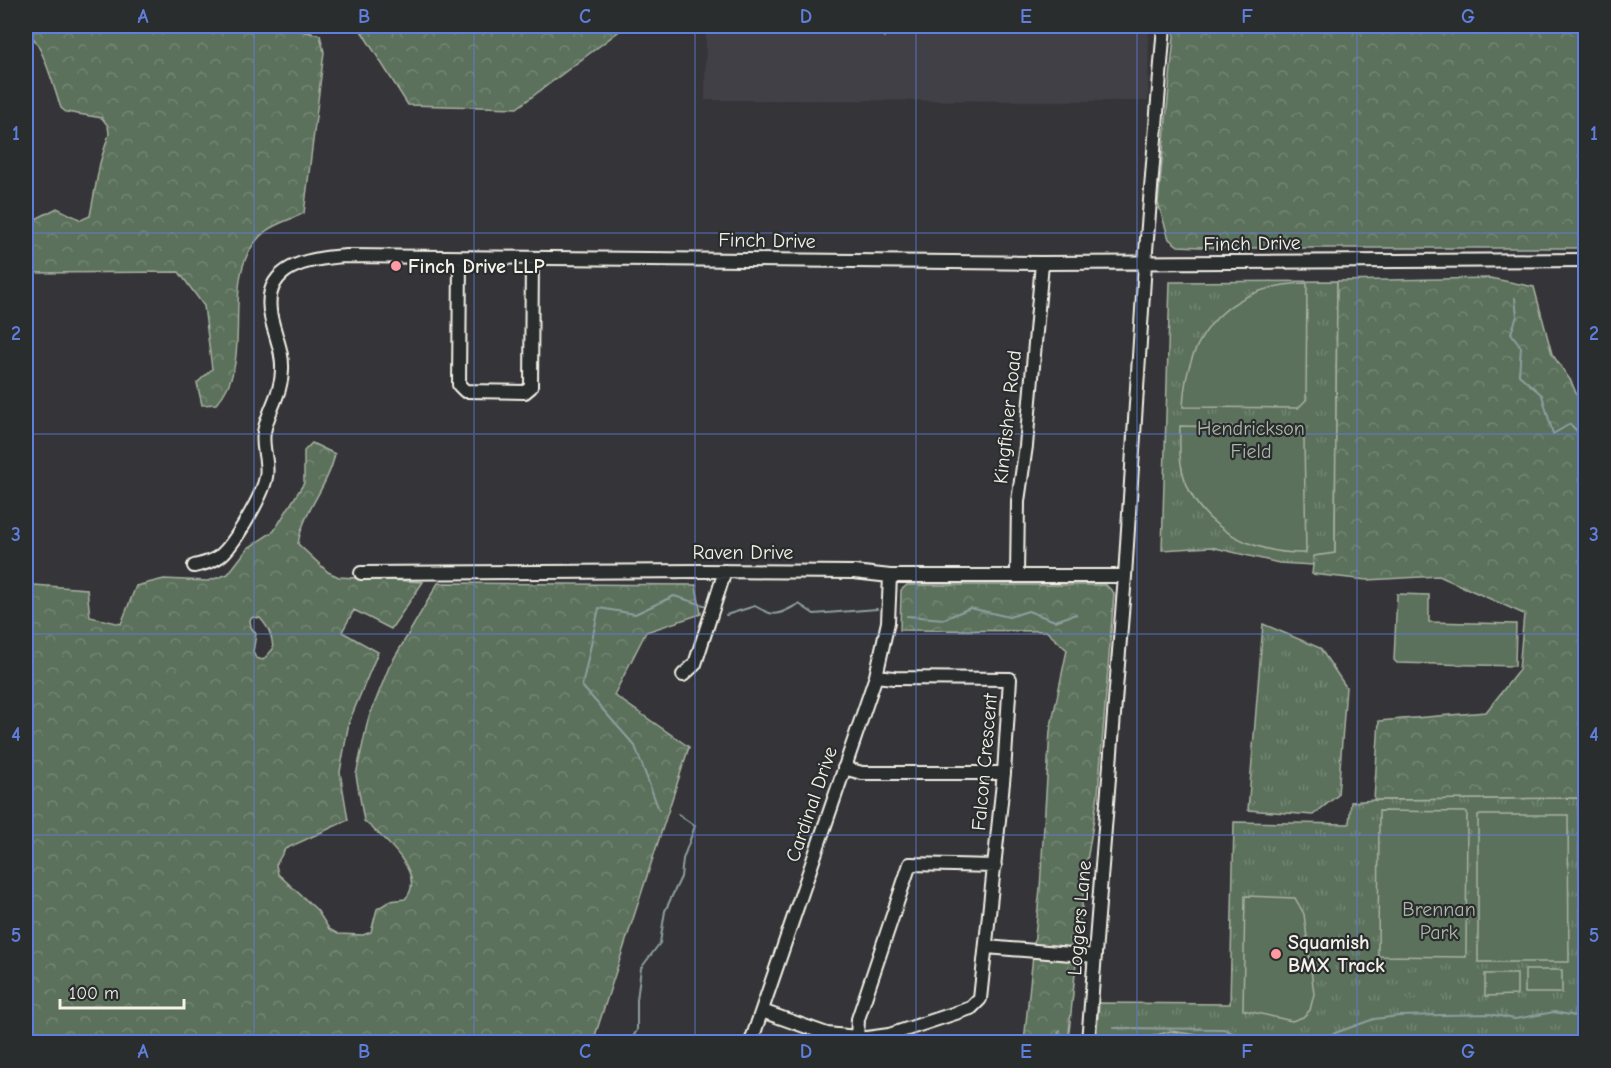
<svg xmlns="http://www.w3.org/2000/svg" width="1611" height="1068" font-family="'Comic Neue',sans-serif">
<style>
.built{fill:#423f46}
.grass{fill:url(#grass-tufts);stroke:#a8b1a2;stroke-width:1.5}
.forest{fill:url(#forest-crowns);stroke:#a8b1a2;stroke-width:1.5;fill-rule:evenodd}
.pitch{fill:#5b715c;stroke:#a8b1a2;stroke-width:1.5}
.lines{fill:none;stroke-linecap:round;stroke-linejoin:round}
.stream{stroke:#8e9e9e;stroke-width:2}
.minor-casing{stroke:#f4f1e8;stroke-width:16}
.minor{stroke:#2a2d2e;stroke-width:12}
.grid{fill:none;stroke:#5e7fdd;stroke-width:1.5;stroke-opacity:0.55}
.poi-dot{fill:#ff9aa2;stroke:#2a2d2e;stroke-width:2}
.labels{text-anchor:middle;stroke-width:4.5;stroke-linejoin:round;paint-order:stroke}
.street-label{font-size:20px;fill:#f4f1e8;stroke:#2a2d2e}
.poi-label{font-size:20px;font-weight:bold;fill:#f4f1e8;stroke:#2a2d2e;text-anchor:start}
.park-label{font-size:20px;fill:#afb7a9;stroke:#2a2d2e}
.neatline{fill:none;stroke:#5e7fdd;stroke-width:2}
.grid-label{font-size:20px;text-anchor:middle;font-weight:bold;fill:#5e7fdd}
</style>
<defs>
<pattern id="grass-tufts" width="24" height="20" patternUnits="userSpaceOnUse" patternTransform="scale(1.5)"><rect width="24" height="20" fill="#5b715c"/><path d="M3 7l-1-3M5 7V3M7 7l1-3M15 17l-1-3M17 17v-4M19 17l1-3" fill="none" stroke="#738673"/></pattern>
<pattern id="forest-crowns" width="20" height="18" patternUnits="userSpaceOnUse" patternTransform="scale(1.5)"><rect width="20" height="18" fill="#5b715c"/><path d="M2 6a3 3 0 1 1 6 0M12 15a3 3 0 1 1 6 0" fill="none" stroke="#738673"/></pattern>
</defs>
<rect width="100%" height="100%" fill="#353539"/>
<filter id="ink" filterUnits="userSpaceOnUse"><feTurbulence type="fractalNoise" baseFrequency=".0167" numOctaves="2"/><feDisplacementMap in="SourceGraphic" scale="12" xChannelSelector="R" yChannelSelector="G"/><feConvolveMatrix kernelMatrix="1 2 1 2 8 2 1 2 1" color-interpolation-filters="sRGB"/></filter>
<g filter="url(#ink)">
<path class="built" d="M706,26H1149L1148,101L705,100Z"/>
<path class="grass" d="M1337,281L1335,554L1315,556L1313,565L1279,563L1211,547L1162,550L1170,282Z
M1263,624L1320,648L1346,687L1338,795L1313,815L1248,810Z
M1579,798L1582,997L1580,1042H1096L1099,1003L1230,1004L1234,822L1349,824L1351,802L1374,800Z"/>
<path class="forest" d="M26,26H280L320,35L324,52L304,213C293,219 276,223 266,231C213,274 260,357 216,404L202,405L197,383L212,369L204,306L179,272L29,273L26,429V224L57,208L81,220L90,216L100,163L109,134L108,126L102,118L66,112L61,108C54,89 42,40 26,31Z
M358,26H626L517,108L408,105Z
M1175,26H1585V248H1222L1178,246L1169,239L1158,203Z
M1490,278L1534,287L1552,354L1571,381L1585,415V1042H1580L1582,997L1578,798L1374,800L1379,721L1486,712L1519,670L1524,614L1439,576L1367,580L1312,574L1314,556L1335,553L1337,281Z
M312,443L335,454C328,487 303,511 298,544L328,572L339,577L423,582L391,629L354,610L342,632L378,652L349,722L340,772L348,820L285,849L276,865L278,874L317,910L329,929L338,934L363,935L371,932L377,909L390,901L405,899C429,874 380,835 364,821L356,775L368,720L389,667L438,583L696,585L701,614L646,632L614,695L689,747L593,1042H26V592L34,585L87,589L90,617L121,624L136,586L164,579L208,581L228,574L248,548L274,531L304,483V451ZM253,617L260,618C269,628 272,635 273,649L263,660L256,658L253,652L256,634L251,627L250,620Z
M907,585H1106L1114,593L1098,794L1086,867L1068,1042H1024L1040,888L1050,731L1067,650L1046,631L900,630L901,590Z
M1171,1031L1228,1040V1042H1131Z"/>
<path class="pitch" d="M1307,283L1306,400L1298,408L1183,407C1186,331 1231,285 1307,283Z
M1180,426L1295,429L1304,439L1306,553C1250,555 1191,523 1181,464C1179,452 1180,439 1180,426Z
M1397,594L1429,595V622L1516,624L1515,666L1397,663L1394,660Z
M1379,811L1467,812L1466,957L1378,956Z
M1478,815H1568L1569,962H1478Z
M1245,896L1295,898L1304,914L1314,994L1310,1010L1303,1017L1292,1021L1243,1010Z
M1525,970H1562V993H1525Z
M1485,974H1517V995L1485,996Z
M1473,1039L1570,1040L1574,1042H1388H1473Z"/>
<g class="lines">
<path class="stream" d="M884,37L886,26
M1515,298L1517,316L1511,333L1521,347L1519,375L1542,395L1553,434L1570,424L1579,433L1586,429
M726,615L755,606C777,619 778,614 799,604L814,614L877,609
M907,616L944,619L970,608L1009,617L1028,611L1055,621L1076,614
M659,810L635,746L582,686L599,608L635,614L674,596L707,606
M1114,1028L1224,1029L1251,1042
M630,1042L637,1030V1000L641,968L660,943L665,911L681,877L683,859L695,826L678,814
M1054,1042L1060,1030
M1310,1042L1374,1019L1399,1016L1489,1014L1515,1019L1554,1012L1586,1018"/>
<g class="minor-casing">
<path id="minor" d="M460,258L459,385L465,391L525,392L531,387L532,258
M194,566C204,564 212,562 220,556C234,545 263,495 266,477C269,462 261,447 264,432C268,410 282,393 282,370C283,351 275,336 271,317C260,265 310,258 347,256L1042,263L1586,260
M361,573L702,571L854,572L890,576H1125
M1017,575L1018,501L1026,446L1042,263
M683,675L695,664L725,571
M844,768L862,773H1004
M987,947L1095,956
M762,1011L827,1034L867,1038L889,1035L971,1008L980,999L1004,773L1010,679L894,678L876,676
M857,1038L858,1019L910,864L995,866
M751,1042L876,676L888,622L890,576
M1088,1042L1125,576L1145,263L1164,26"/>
</g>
<use href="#minor" class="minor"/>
</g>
</g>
<path class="grid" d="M254,26V1042M474,26V1042M695,26V1042M916,26V1042M1137,26V1042M1357,26V1042M26,233H1586M26,434H1586M26,634H1586M26,835H1586"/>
<g class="poi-dot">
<circle cx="396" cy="266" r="6"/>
<circle cx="1276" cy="954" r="6"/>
</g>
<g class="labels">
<g class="street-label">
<text transform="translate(767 240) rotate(1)" y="7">Finch Drive</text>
<text transform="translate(1252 243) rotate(-1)" y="7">Finch Drive</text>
<text transform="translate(1007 417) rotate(-84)" y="7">Kingfisher Road</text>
<text x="743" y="559">Raven Drive</text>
<text transform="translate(984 762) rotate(-85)" y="7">Falcon Crescent</text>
<text transform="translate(811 804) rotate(-71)" y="7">Cardinal Drive</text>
<text transform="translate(1079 918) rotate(-85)" y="7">Loggers Lane</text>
</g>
<g class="poi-label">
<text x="408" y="273">Finch Drive LLP</text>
<text x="1288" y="949">Squamish<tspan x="1288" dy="23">BMX Track</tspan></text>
</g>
<g class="park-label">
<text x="1251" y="435">Hendrickson<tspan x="1251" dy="23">Field</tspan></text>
<text x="1439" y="916">Brennan<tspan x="1439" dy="23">Park</tspan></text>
</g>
</g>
<rect width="1611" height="1068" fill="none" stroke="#2a2d2e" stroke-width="66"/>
<path d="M60 999v9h124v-9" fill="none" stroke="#f4f1e8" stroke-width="3"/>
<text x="69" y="999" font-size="18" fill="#f4f1e8" stroke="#2a2d2e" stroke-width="4.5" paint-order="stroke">100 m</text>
<rect x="33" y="33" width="1545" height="1002" class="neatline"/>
<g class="grid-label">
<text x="143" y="23">A</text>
<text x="364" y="23">B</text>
<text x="585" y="23">C</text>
<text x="806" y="23">D</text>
<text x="1026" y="23">E</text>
<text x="1247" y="23">F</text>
<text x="1468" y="23">G</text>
<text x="16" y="140">1</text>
<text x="1594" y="140">1</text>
<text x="16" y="340">2</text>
<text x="1594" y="340">2</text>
<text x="16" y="541">3</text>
<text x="1594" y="541">3</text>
<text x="16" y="741">4</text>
<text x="1594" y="741">4</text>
<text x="16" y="942">5</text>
<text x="1594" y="942">5</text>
<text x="143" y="1058">A</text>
<text x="364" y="1058">B</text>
<text x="585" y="1058">C</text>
<text x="806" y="1058">D</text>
<text x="1026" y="1058">E</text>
<text x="1247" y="1058">F</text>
<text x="1468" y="1058">G</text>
</g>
</svg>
